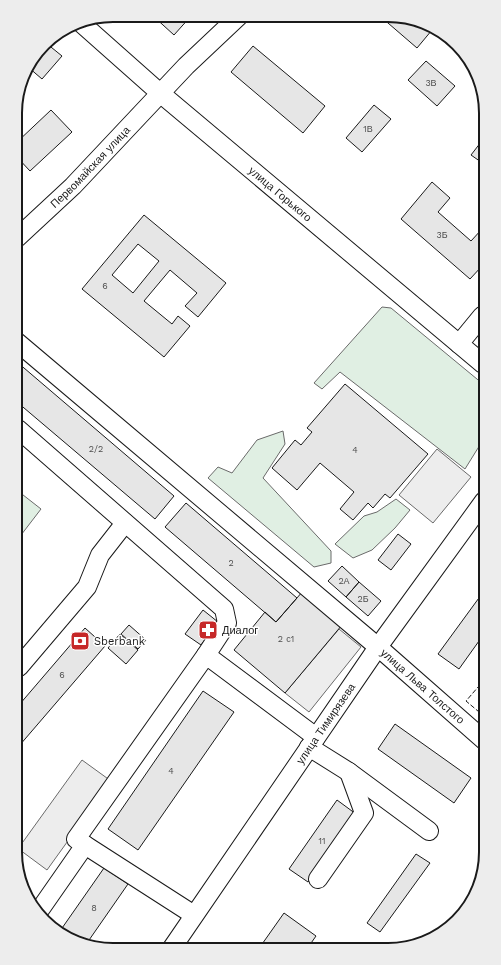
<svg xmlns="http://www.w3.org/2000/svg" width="501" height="965" font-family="'Work Sans',sans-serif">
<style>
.green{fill:#e0efe3;stroke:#6a6a6a}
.parking{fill:#ededed;stroke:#6a6a6a}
.building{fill:#e6e6e6;stroke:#1a1a1a;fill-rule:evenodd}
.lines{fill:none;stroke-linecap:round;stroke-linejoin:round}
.minor-casing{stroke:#1a1a1a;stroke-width:20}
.minor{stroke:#fff;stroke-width:18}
.fence{stroke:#1a1a1a;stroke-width:1;stroke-dasharray:5 2;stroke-linecap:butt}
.labels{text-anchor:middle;stroke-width:3;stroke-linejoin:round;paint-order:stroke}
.number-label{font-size:9px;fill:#4d4d4d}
.street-label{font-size:11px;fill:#1a1a1a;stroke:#fff}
.poi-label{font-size:11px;fill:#1a1a1a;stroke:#fff;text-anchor:start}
.rim{fill:none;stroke:#1a1a1a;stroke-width:2}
</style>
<rect width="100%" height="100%" fill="#fff"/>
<path class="green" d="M382,307L391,308L483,384V440L465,469L340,372L322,389L314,383Z
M283,431L285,444L263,478L331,551V563L314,567L208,478L218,467L232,473L257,440Z
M18,491L41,509L18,539Z
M396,499L410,510L395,528L372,550L353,558L335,544L364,516L377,512Z"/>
<path class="parking" d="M437,449L471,477L433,523L399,495Z
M339,629L361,647L309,712L285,693Z
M82,760L111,781L47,870L20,850V846Z"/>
<path class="building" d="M152,15H190L191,16L174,35Z
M381,17H407L432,30L417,48Z
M46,43L62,56L42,79L28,67Z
M253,46L325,106L303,133L231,72Z
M426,61L455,86L437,106L408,80Z
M374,105L391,119L362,152L346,138Z
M51,110L72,132L30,171L16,156V143Z
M481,142V162L471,155Z
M432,182L450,198L438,212L471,241L482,229V266L470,279L401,219Z
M144,215L226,283L198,317L185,306L197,293L170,270L144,301L172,324L178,316L190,326L164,357L82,289ZM138,244L159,261L133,293L112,275Z
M17,362L174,496L155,519L17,402Z
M345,384L428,454L390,498L385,494L373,508L368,503L353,520L340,509L354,492L320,463L297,490L272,468L295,440L301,445L312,432L307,428Z
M186,503L297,598L276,622L165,527Z
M398,534L411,544L391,570L378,560Z
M342,566L359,582L346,597L328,581Z
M359,582L381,601L368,616L346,597Z
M303,591L342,625L285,693L234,650L265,612L276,622Z
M484,591V634L459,669L438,654Z
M203,610L218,622L201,645L185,634Z
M129,625L146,640L138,649L121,634Z
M85,628L105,646L19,746V705Z
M120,634L138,650L126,664L108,648Z
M203,691L234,712L138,850L108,829Z
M395,724L471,778L454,803L378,749Z
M337,800L356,814L308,882L289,869Z
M416,854L430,863L380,932L367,923Z
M104,868L128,884L87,943L60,931Z
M20,875L26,880L21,885L20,883Z
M284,913L316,936L309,946L260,947Z"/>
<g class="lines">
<g class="minor-casing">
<g id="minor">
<path id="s1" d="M80,22L160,93L483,364"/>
<path id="s2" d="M17,238L73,186L186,66L239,16"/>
<path id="s3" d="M17,342L378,647L485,741"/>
<path d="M459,344L482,316"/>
<path d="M18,429L224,609L227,623L206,655"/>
<path d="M19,667L87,587L100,555L125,523"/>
<path d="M309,747L349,772L429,831"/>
<path d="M85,845L194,915"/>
<path d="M318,879L364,813L349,772"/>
<path d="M39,911L85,845L76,839L206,655L316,737"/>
<path id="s4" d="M172,948L378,647L484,501"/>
</g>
</g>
<use href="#minor" class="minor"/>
<path class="fence" d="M16,188L20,196L16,199
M485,679L466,701L485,717"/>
</g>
<defs>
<g id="pharmacy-square" transform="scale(1)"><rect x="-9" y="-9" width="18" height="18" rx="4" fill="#c62828" stroke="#fff"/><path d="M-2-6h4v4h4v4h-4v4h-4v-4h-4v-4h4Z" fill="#fff"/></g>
<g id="bank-square" transform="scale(1)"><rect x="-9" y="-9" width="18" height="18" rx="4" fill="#c62828" stroke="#fff"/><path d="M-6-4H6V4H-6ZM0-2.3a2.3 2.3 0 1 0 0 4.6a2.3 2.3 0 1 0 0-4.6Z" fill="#fff"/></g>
</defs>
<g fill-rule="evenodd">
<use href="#pharmacy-square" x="208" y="630"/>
<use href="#bank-square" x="80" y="641"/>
</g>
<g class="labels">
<g class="number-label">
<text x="431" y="86">3В</text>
<text x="368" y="132">1В</text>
<text x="442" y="238">3Б</text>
<text x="105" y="289">6</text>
<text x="96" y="452">2/2</text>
<text x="355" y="453">4</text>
<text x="231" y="566">2</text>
<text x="344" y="584">2А</text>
<text x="363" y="602">2Б</text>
<text x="286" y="642">2 с1</text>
<text x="62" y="678">6</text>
<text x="171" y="774">4</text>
<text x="322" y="844">11</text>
<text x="94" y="911">8</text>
</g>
<g class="street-label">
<text dy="4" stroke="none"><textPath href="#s2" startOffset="102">Первомайская улица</textPath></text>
<text dy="4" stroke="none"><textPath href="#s1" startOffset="264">улица Горького</textPath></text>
<text dy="4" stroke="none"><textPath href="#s3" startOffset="532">улица Льва Толстого</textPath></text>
<text dy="4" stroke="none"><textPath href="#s4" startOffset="272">улица Тимирязева</textPath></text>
</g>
<g class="poi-label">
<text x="222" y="634">Диалог</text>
<text x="94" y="645">Sberbank</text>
</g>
</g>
<path d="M0 0H501V965H0ZM113 22H388A91 91 0 0 1 479 113V852A91 91 0 0 1 388 943H113A91 91 0 0 1 22 852V113A91 91 0 0 1 113 22Z" fill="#ededed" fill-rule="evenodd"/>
<path class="rim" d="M113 22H388A91 91 0 0 1 479 113V852A91 91 0 0 1 388 943H113A91 91 0 0 1 22 852V113A91 91 0 0 1 113 22Z"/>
</svg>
